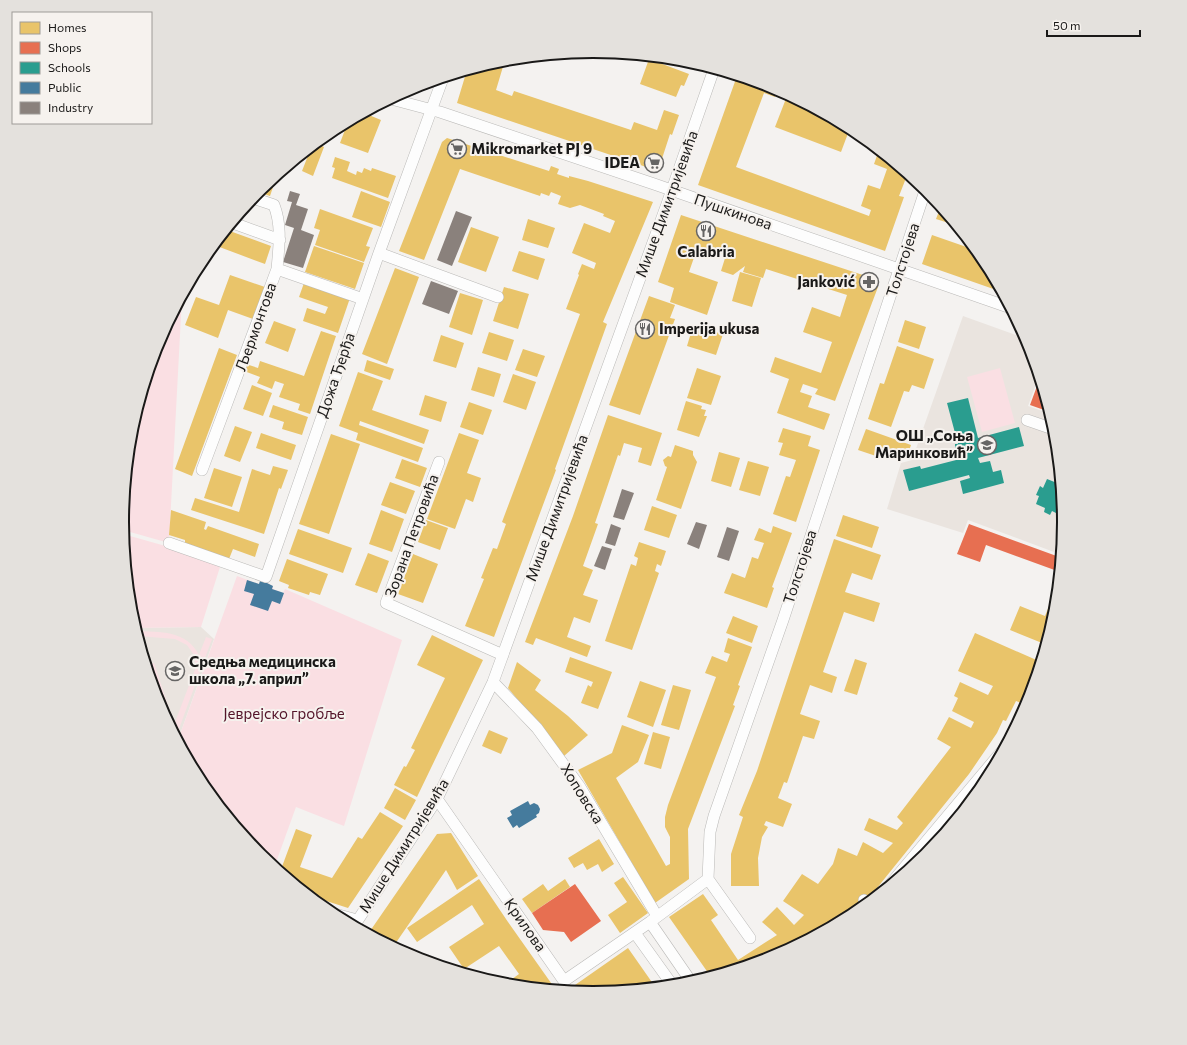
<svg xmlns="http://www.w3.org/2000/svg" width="1187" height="1045" font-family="Commissioner,sans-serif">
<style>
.built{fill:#eae4df}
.green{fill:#fadfe3}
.homes{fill:#e9c46a}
.shops{fill:#e76f51}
.schools{fill:#2a9d8f}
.public{fill:#457b9d}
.industry{fill:#8a817c}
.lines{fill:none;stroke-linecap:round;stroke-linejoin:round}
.minor-casing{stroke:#bab9b7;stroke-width:12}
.minor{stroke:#fdfdfd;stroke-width:11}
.labels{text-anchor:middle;stroke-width:4;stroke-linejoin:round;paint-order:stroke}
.poi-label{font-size:15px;font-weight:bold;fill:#1a1918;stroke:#f6f2ee;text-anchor:start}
.street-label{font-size:15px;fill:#1a1918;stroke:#f6f2ee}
.park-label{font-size:15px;fill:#54152a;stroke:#f6f2ee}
.rim{fill:none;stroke:#1a1918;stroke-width:2}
</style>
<rect width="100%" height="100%" fill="#f4f2f0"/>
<path class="built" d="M963,316L1027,339L1029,342L1039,376L1028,406L1051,414L1056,431L1065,523L1062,555L968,520L963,533L887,509L901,463L912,460Z
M201,627L214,639L178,740L158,703L135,628Z"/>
<path class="green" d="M182,297L169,543L123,530L122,522L131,430L158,342Z
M1000,368L1015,423L982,432L967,377Z
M123,534L169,547L220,567L201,627L135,628L131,614Z
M237,576L259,584L267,583L273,586V589L283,593L285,589L402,640L344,826L296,807L274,868L260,856L201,784L178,740Z
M136,631C160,632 186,630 199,655L206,637L212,639L176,737L172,730L196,667L194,655L187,645L175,639L138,636Z
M154,663L174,724L170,725L158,703L147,666Z"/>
<path class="homes" d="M649,59L689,74L684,86L681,85L676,97L640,84Z
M505,60L496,90L512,96L514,91L631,130L634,122L657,130L664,110L679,115L672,135L670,134L658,171L457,103L467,70Z
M737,76L778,89L775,97L764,93L736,167L869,216L871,210L861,206L868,185L880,189L887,169L874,164L879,150L908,173L899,196L904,197L885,251L698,185Z
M787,96L850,128L841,152L775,127Z
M364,113L381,120L368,153L340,143L348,122Z
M447,138L549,171L551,166L559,169L557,174L569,178V176L588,181L653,202L603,322L607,324L555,469L556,470L494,637L465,626L484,579L481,578L493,548L497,549L506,524L502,522L580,314L566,309L579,275L578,274L582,264L594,269L596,263L572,253L584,223L610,233L615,221L603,216L604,214L580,205L570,208L558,204L561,196L551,192L549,196L541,193L540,196L460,169L424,260L399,251L442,142Z
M316,143L324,147L313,176L302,171L311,148Z
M335,157L350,162L347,171L356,175L357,171L362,173L364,168L371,171L372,168L396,176L388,198L332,178L335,168L332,167Z
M274,178H276L270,196L258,192Z
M361,191L390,202L381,227L352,217Z
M941,206L953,221L958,226L936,219Z
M320,209L373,228L366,246L370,247L364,262L315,245L320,230L314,228Z
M681,215L872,278L878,287L835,401L815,394L818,389L803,384L800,392L812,396L808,407L830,414L824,430L777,413L789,379L770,372L775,357L821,373L832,342L803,332L812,307L840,317L847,295L766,269L763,278L743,272L745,266L733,275L721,271L726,255L698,246L689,272L718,282L707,315L670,302L674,288L658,282Z
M528,219L555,228L548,248L522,240Z
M471,227L499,237L486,272L458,262Z
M227,230L271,246L265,264L214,245Z
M932,235L978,251L986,261L1002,292L922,264Z
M314,246L364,263L355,289L305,272Z
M519,251L545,259L538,280L512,271Z
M395,268L419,277L387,364L362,354Z
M740,272L761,278L752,307L732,301Z
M230,275L265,287L253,319L228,310L218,338L185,325L196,297L219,305Z
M304,283L350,298L338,333L303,321L307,308L325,314L328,307L299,297Z
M504,287L529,294L518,329L493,321Z
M460,293L483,300L472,335L449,327Z
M649,296L675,305L670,318L675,319L640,415L609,405Z
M905,320L926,327L919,349L898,342Z
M274,321L296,329L288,352L265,343Z
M693,326L723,334L716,355L687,346Z
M321,331L336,336L310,414L298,410L300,404L279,397L284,384L275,381L272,389L257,383L260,377L244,371L246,364L258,368L260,361L304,376Z
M489,332L514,340L507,361L482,353Z
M441,335L464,343L456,368L433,361Z
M897,346L934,359L924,389L912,385L909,392L904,391L891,427L868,419L880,383L884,384Z
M219,348L237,355L192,476L175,469Z
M523,349L545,356L537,377L515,370Z
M367,360L394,369L390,380L364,371Z
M478,367L501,374L494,397L471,390Z
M697,368L721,376L711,405L687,398Z
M358,372L383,381L372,410L429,430L424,444L360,421L359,425L423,448L418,462L356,440L358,433L339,426Z
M513,374L536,382L526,410L503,402Z
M252,385L272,393L263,416L243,409Z
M425,395L447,402L441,422L419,415Z
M686,401L702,406L701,409L706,410L704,416H707L699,437L677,430Z
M469,402L492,410L483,435L460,427Z
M273,405L308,417L302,435L282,429L284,422L269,417Z
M608,415L662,433L651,466L638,462L642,448L624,443L620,456L618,455L595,523L598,524L583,566L593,570L583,595L598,600L590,623L574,617L567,637L591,646L587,657L536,638L533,645L525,642L573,516Z
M235,426L252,432L240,462L224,456Z
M783,428L811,436L808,446L820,450L796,522L773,514L786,476L790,477L796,460L779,455L783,443L778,442Z
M866,429L911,445L907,457L886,450L884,454L878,451L876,456L858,450Z
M261,433L296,445L291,460L256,448Z
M459,433L479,440L467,473L481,478L473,502L466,499L455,529L427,519Z
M331,434L360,444L329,534L299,524Z
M675,445L693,451V455L697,462L681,509L656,500L667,467L665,466L663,460L668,456L671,457Z
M719,452L740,458L731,487L711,481Z
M402,459L427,468L420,487L395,478Z
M748,461L769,467L760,496L739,490Z
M273,466L288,470L281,489L279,488L264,534L191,510L195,498L239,512L252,469L270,475Z
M214,468L242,477L232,507L204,498Z
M390,482L415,491L406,514L381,505Z
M652,506L677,515L669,538L644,530Z
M171,510L206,522L204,529L206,530L208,526L259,544L255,557L233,549L229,559L185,543V540L169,535Z
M381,510L404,519L392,552L369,544Z
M843,515L879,527L872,548L836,536Z
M426,520L448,528L440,550L418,542Z
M773,526L792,533L772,587L774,588L767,608L724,593L732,573L745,578L752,557L758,559L764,543L754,540L759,528L771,533Z
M298,529L352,548L343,573L289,554Z
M834,539L881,555L872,580L852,573L845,592L880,603L874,622L844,612L823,672L837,677L832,693L810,685L800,714L820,721L814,739L803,736L787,783L784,782L778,798L792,804L783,827L766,821L764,825L768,827L762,837L758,858L759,886H731V854L743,817L739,815L757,771Z
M639,542L666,551L661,566L657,564L655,571L659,573L632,650L605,641L631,564L636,566L638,558L634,556Z
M368,553L389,561L377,593L355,585Z
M413,554L438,564L423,603L398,594Z
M287,559L328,574L320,595L310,592L309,595L288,588L289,585L279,581Z
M1020,606L1045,616L1049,606L1056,609L1047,645L1010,630Z
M733,616L758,626L752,643L726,633Z
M975,633L1041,662L1021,703L1016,701L1006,721L1003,720L997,733L969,774L877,888L837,924L774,958L711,977L669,917L703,894L718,915L711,920L738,960L777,935L762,922L777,907L794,925L804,915L783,901L802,874L818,884L833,864L838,848L857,856L863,842L883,853L893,843L864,830L869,818L897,830L903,823L897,817L951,747L937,739L949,717L971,728L974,722L952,711L958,698L954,696L960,682L988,695L993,686L958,671Z
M432,635L483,660L417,797L394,785L404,766L406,767L415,750L411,748L445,678L417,665Z
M728,638L752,647L738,685L740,686L733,705L735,706L688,829L689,879L655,903L578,770L612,753L622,725L649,735L638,762L616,778L666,866L670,864V837L665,827V817L668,805L716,677L705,673L712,656L727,662L730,654L724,652Z
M570,657L612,672L598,709L581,703L588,685L591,687L593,682L565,672Z
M855,659L867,663L857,695L844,691Z
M517,662L541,680L535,690L568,716L588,735L564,756L508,688Z
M640,681L666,690L653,727L627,717Z
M673,685L691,690L679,730L661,725Z
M489,730L508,738L501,754L482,746Z
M653,732L670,737L661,769L644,764Z
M395,788L416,800L405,820L384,808Z
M380,812L403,826L348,908L308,895L280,872L296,829L312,835L300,867L332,878L358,837L362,839Z
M451,833L478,876L457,890L446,870L393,947L368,934L437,834Z
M599,839L614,864L602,872L598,864L587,870L583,863L574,868L568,858Z
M623,877L648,913L620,933L608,915L627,902L614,883Z
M479,879L508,922L556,990L524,987L522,984L519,987L504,985L519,974L499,946L464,969L449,947L484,924L472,905L417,942L407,928Z
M565,879L570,887L532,913L522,899L543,884L548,891Z
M628,948L656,988L619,990L593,994L581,993L575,985Z"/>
<path class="shops" d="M1040,378L1049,407L1047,411L1030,405Z
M969,524L1062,558L1060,572L986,545L980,562L957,554Z
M575,884L601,921L571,942L564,932L543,930L532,913Z"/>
<path class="schools" d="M968,398L978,438L1019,427L1024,446L978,458L980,463L990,461L993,472L1001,470L1004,483L963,494L960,481L970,478L969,475L909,491L903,470L920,466L921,469L964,458L961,446L955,448V444H958L947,403Z
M1047,479L1057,483L1059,479L1061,480L1065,521L1059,518L1060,515L1052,511L1050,515L1044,512L1045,508L1036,504L1039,496L1036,495L1040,486L1043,488Z"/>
<path class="public" d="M247,580L259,584L260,581L267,583L273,586L272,589L284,593L280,604L272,601L268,611L250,605L254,594L244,591Z
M528,801L530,805L534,803L538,805L540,809L539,813L536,815L537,817L519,828L517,825L513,828L507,818L512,815L510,811Z"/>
<path class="industry" d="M290,191L300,194L296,205L308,209L301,230L314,235L303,268L283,262L294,228L285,225L292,202L287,201Z
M456,211L472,217L452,266L437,260Z
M431,281L458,291L449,314L422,304Z
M622,489L634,493L624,520L613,517Z
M696,522L707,525L699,549L687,544Z
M611,524L621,528L615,546L605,543Z
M727,527L739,531L729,561L717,557Z
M602,546L612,549L605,570L594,566Z"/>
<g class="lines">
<g class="minor-casing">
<path id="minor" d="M391,99L440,112L654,184L1011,308
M253,198L274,205C282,226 279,246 277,269
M233,223L280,240
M379,253L498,297
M1027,420L1056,430
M439,462L386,603L503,655
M202,470L277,269L363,299
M169,543L266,577L379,253L443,78
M493,682L537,728L580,787L657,916
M437,799L564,981L650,922L708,879
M888,887L1007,745
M864,900L869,904
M328,912L357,920
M650,922L692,983
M354,926L437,799L493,682L667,204L714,69
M635,933L673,986
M750,938L708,879L710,832L714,816L783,620L926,188"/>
</g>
<use href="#minor" class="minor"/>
</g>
<defs>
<g id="supermarket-ring" transform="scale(1)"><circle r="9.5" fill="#f6f2ee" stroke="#666564" stroke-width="1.5"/><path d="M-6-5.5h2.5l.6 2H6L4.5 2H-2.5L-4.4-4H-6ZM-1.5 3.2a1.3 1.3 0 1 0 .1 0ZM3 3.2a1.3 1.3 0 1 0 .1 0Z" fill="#666564"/></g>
<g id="restaurant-ring" transform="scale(1)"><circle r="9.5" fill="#f6f2ee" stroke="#666564" stroke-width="1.5"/><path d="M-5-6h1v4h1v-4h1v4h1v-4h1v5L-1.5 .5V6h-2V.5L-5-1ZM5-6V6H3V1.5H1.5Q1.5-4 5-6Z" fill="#666564"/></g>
<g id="pharmacy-ring" transform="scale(1)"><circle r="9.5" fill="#f6f2ee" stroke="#666564" stroke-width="1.5"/><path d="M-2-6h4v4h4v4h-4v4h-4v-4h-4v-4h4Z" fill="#666564"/></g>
<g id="school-ring" transform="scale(1)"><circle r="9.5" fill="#f6f2ee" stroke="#666564" stroke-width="1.5"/><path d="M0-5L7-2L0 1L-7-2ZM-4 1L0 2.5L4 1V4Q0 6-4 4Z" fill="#666564"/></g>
</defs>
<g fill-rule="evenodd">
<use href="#supermarket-ring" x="457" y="149"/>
<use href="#supermarket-ring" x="654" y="163"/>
<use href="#restaurant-ring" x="706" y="231"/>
<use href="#pharmacy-ring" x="869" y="282"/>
<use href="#restaurant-ring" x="645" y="329"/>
<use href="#school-ring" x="987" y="445"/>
<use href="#school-ring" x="175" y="671"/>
</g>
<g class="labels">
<g class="poi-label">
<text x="471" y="154">Mikromarket PJ 9</text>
<text x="640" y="168" text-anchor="end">IDEA</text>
<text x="706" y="257" text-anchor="middle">Calabria</text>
<text x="855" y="287" text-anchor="end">Janković</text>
<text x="659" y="334">Imperija ukusa</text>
<text x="973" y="441" text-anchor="end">ОШ „Соња<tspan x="973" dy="17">Маринковић”</tspan></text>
<text x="189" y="667">Средња медицинска<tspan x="189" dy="17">школа „7. април”</tspan></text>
</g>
<g class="street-label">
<text transform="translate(667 204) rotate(-70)" y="5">Мише Димитријевића</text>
<text transform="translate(733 212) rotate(19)" y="5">Пушкинова</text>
<text transform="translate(903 260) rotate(-72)" y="5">Толстојева</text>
<text transform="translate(256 327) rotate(-70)" y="5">Љермонтова</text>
<text transform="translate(336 375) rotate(-71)" y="5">Дожа Ђерђа</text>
<text transform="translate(557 508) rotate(-70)" y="5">Мише Димитријевића</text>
<text transform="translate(412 536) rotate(-70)" y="5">Зорана Петровића</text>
<text transform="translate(800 567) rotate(-72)" y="5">Толстојева</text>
<text transform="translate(582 794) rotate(58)" y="5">Хоповска</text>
<text transform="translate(404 846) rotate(-58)" y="5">Мише Димитријевића</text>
<text transform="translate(525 925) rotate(55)" y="5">Крилова</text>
</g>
<g class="park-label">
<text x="284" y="719">Јеврејско гробље</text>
</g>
</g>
<path d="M0 0H1187V1045H0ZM129 522a464 464 0 1 1 928 0a464 464 0 1 1-928 0Z" fill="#e4e1dd" fill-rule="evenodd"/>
<path class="rim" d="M129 522a464 464 0 1 1 928 0a464 464 0 1 1-928 0Z"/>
<rect x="12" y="12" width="140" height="112" fill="#f6f2ee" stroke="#9e9b98"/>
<rect x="20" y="22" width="20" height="12" fill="#e9c46a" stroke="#9e9b98"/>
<text x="48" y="32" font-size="12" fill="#1a1918">Homes</text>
<rect x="20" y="42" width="20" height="12" fill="#e76f51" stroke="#9e9b98"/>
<text x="48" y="52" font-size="12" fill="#1a1918">Shops</text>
<rect x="20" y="62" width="20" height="12" fill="#2a9d8f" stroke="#9e9b98"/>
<text x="48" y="72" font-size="12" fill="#1a1918">Schools</text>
<rect x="20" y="82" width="20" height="12" fill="#457b9d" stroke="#9e9b98"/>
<text x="48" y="92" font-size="12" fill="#1a1918">Public</text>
<rect x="20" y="102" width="20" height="12" fill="#8a817c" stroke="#9e9b98"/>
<text x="48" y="112" font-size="12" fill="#1a1918">Industry</text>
<path d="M1047 30v6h93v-6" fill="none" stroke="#1a1918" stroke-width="2"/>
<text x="1053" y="30" font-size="12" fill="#1a1918" stroke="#f6f2ee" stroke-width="3" paint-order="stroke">50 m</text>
</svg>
